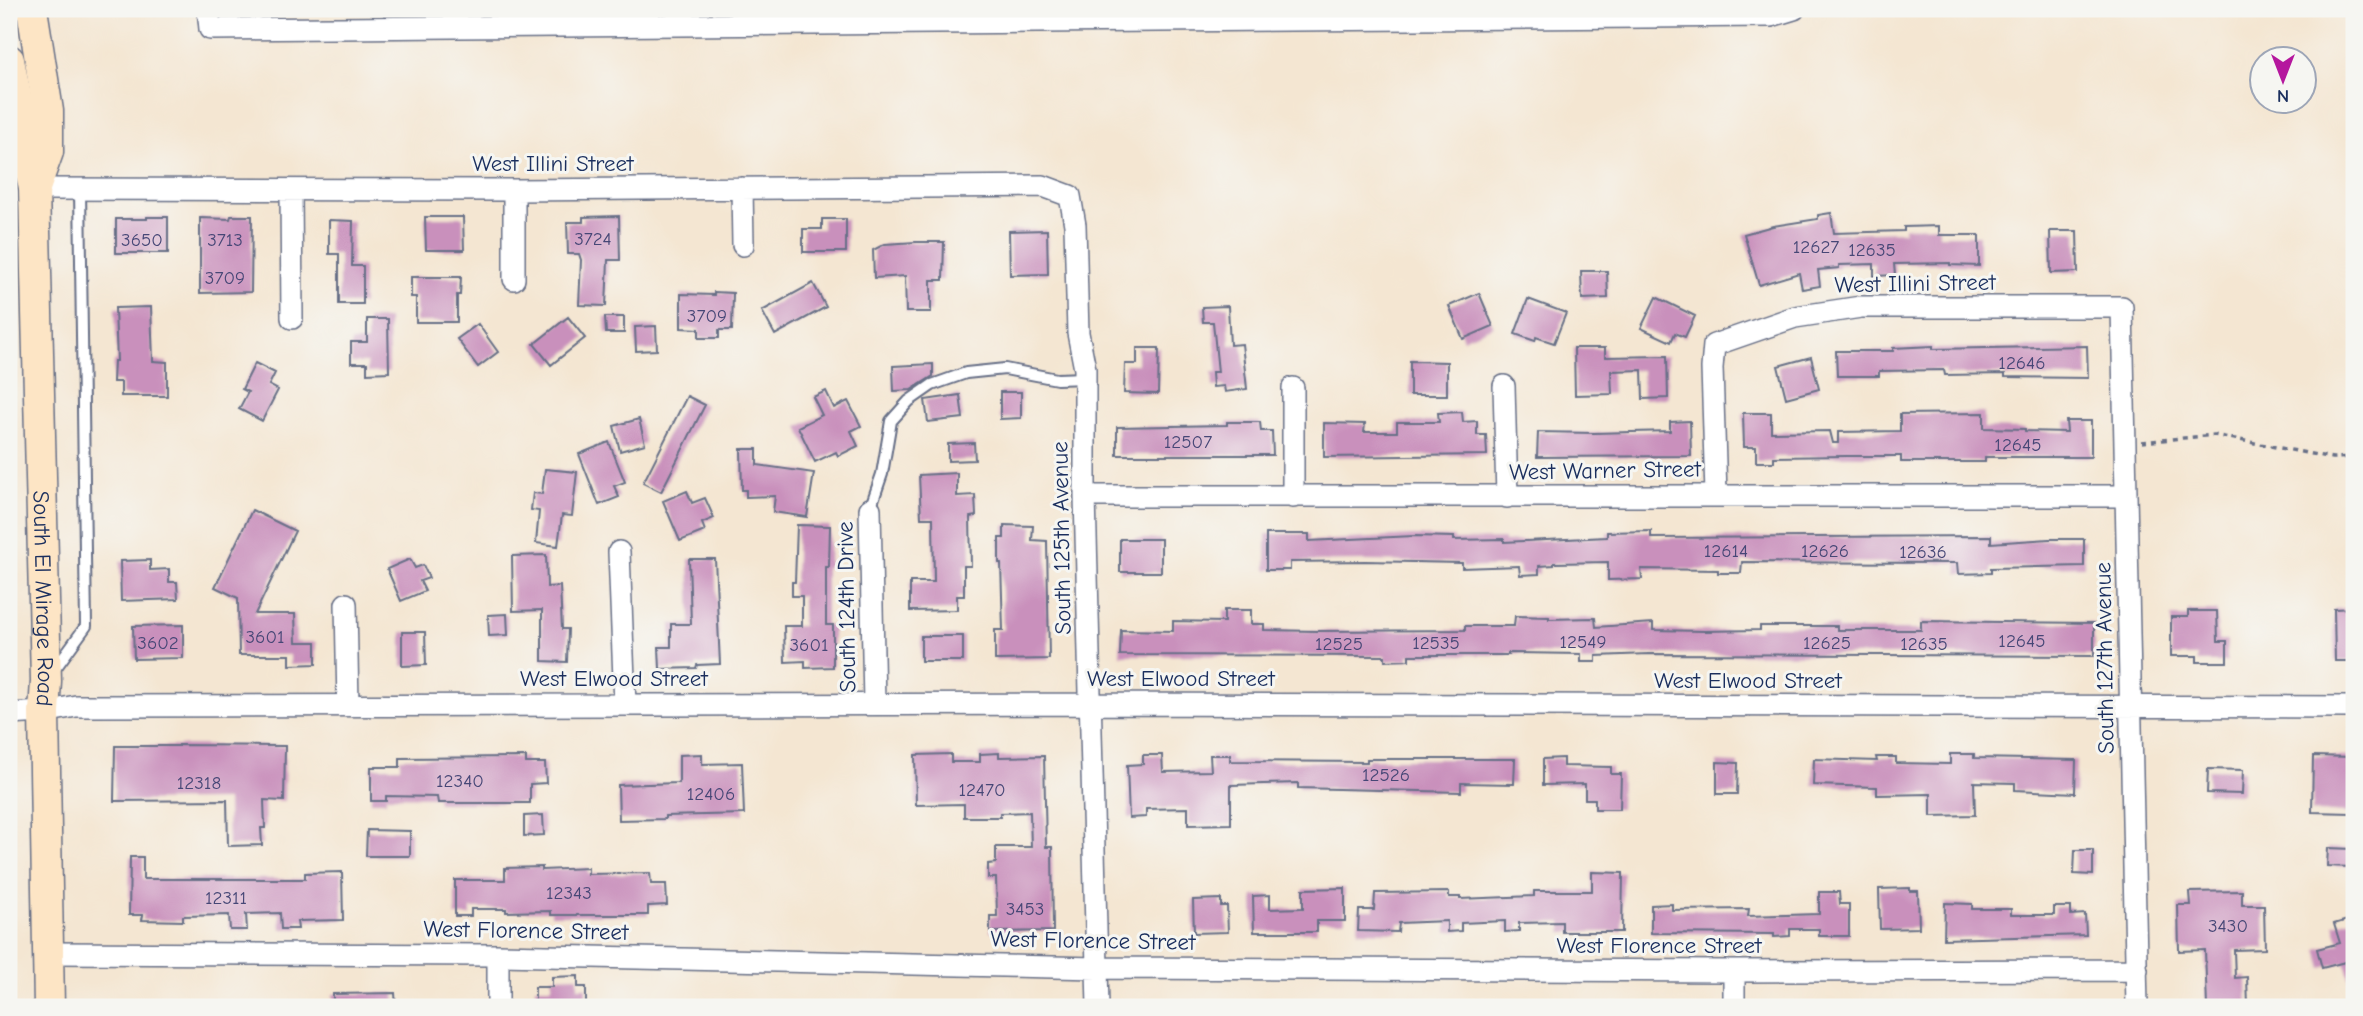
<svg xmlns="http://www.w3.org/2000/svg" width="2363" height="1016" font-family="'Comic Neue',sans-serif">
<style>
.building{fill:#c990bc}
.lines{fill:none;stroke-linecap:round;stroke-linejoin:round}
.lane-casing{stroke:#676f87;stroke-width:14}
.street-casing{stroke:#676f87;stroke-width:24}
.secondary-casing{stroke:#676f87;stroke-width:33}
.path{stroke:#676f87;stroke-width:3.5;stroke-dasharray:5 5;stroke-linecap:butt}
.lane{stroke:#fff;stroke-width:10}
.street{stroke:#fff;stroke-width:21}
.secondary{stroke:#fde5c5;stroke-width:30}
.labels{text-anchor:middle;stroke-width:6;stroke-linejoin:round;paint-order:stroke}
.number-label{font-size:19px;fill:#464776}
.street-label{font-size:23px;fill:#1b2f5e;stroke:#f6f6f2}
</style>
<rect width="100%" height="100%" fill="#f6f6f2"/>
<filter id="ink" filterUnits="userSpaceOnUse"><feTurbulence type="fractalNoise" baseFrequency=".0143" numOctaves="2"/><feDisplacementMap in="SourceGraphic" scale="14" xChannelSelector="R" yChannelSelector="G"/><feConvolveMatrix kernelMatrix="1 2 1 2 8 2 1 2 1" color-interpolation-filters="sRGB"/></filter>
<filter id="wash" filterUnits="userSpaceOnUse"><feTurbulence type="fractalNoise" baseFrequency=".00686" numOctaves="4" result="noise"/><feDisplacementMap in="SourceGraphic" scale="28" xChannelSelector="R" yChannelSelector="G"/><feGaussianBlur stdDeviation="1.57" result="paint"/><feColorMatrix in="noise" values="0 0 0 0 0 0 0 0 0 0 0 0 0 0 0 0 0 1.4 0 .05"/><feComposite in="paint" operator="in"/></filter>
<g filter="url(#wash)">
<rect width="100%" height="100%" fill="#f4e6d2"/>
<g id="blocks">
<path class="building" d="M1831,213L1834,233L1904,231V227L1939,226V235H1979V266L1950,265V263L1894,264L1895,275L1874,276V264L1839,265V268L1818,270L1820,286L1802,289L1799,273L1759,285L1744,234L1773,226L1818,219V215Z
M231,216H252L251,292L200,293V218L230,219Z
M619,216L620,260H608L606,306L579,305L581,260L579,254H568L567,222H583V217Z
M147,217H168V253H116V219H147Z
M425,217H463L464,250H426Z
M822,219H846V252H803V229H822Z
M329,220L353,221L352,266H363V304H339V254H329Z
M1047,230L1048,274L1010,275L1009,231Z
M2050,231H2077L2078,272L2051,273Z
M916,242H944L943,280H931V312H906L905,276L874,278L873,250L885,244Z
M1581,271H1607L1608,298L1582,299Z
M411,277H461L460,295H457V322H416V297H411Z
M813,283L826,307L775,335L762,311Z
M714,292L733,293L732,330H719V338H699V329L681,328V294L714,295Z
M1479,293L1493,326L1463,339L1449,306Z
M1656,297L1695,316L1685,337L1675,333L1671,342L1641,328Z
M1528,299L1566,313L1554,343L1536,337L1535,341L1515,334Z
M1228,306L1230,345L1242,344L1247,389L1225,392L1224,386L1213,387L1212,372H1218L1213,322H1203L1202,307Z
M151,307L153,361L167,362V396H121V382H113L114,361H117L115,308Z
M568,317L585,338L551,365L534,344Z
M605,317H624V333H606Z
M367,319H388L389,372L367,373V363H351V342H367Z
M478,324L498,352L478,367L457,339Z
M656,326L657,350L636,351L635,327Z
M1933,346V349L2087,346L2088,378L2005,377V374L1945,375L1944,370L1879,371V376H1837L1836,351H1893V348Z
M1137,348H1159L1158,394L1124,393L1125,364H1137Z
M1574,348H1605V357L1667,356L1668,398L1643,399L1642,370L1611,371L1612,394L1575,395Z
M1811,357L1819,389L1786,398L1778,366Z
M1410,361L1447,362V395H1410Z
M255,363L275,373L269,385L278,390L262,421L239,409L248,392L242,389Z
M933,364V376L911,390L894,391L893,366Z
M826,391L834,408L848,401L861,426L851,431L858,446L838,456L836,452L815,462L798,427L822,415L813,397Z
M1000,392H1021V418L1000,419Z
M960,395L963,418L928,422L925,400Z
M687,396L705,405L661,492L643,483Z
M1462,412L1463,422L1477,421V435H1486L1487,455L1324,457V423L1365,424L1364,432H1397V422H1439L1438,413Z
M1743,413H1771V432L1830,431L1833,443H1838V432L1900,431V414L1984,413V428L2025,429V431L2067,432L2066,421H2091V457H1985V462H1901V456H1847L1774,457V462H1756V447H1744Z
M639,419L645,444L620,451L614,426Z
M1690,421L1691,456L1537,457L1538,432L1594,433L1670,431V422Z
M1227,422H1260L1261,431H1272L1273,455H1117V427L1227,425Z
M609,442L625,482L614,486L619,497L599,505L579,454Z
M974,443L975,460L948,461V444Z
M741,449H757V465L814,473L807,517L773,512L775,496L746,497V490H742Z
M545,469L577,472L572,516L562,515L558,546L536,543L539,511L531,510L533,493L542,494Z
M957,473V496L975,495L976,516L970,517L971,566H964V596H957V610L910,611V582H934L933,518H921L919,475Z
M687,491L692,503L705,498L714,518L702,523L705,531L680,541L663,501Z
M252,510L295,531L255,614H295L296,642H316V664L290,665V655H239L238,598L215,587Z
M797,525L830,526L829,567H826V625H833V667L805,668V661L785,662L784,626H802V596H792V582H795Z
M1004,525L1033,526L1032,540L1047,541L1049,659L995,660V630H1003L1001,563H999V538H1004Z
M1651,531V538L1991,536V543L2049,539H2084V566L1991,568V573L1958,574L1957,563L1742,562L1741,573H1718V570L1641,569L1642,579L1608,580V562L1554,563V565L1539,566V574L1520,575L1519,566L1462,568V563L1365,561L1290,562V570H1266V534H1309V541L1414,536L1454,537V540L1504,539V542L1607,537V532Z
M1120,539H1161V572H1120Z
M546,555L547,587L560,586L562,629H568L567,662L542,661V610L513,611L512,556Z
M410,559L415,568L423,565L429,578L420,581L425,591L401,601L387,569Z
M689,559H715L720,664L697,665L696,668L660,669L659,647H671V624H691Z
M150,560V570L169,569V582H177L178,599L121,601L120,561Z
M2354,608V661H2335L2334,609Z
M1224,610H1251V624H1264V630L1317,631L1465,630V626H1514L1515,616L1549,617V619L1595,618L1596,627L1653,623V630L1704,631L1760,630V626H1837V630H1921V621L2094,623V656L1649,654L1596,656V662H1581V654L1508,653V655H1409V660L1385,661V656L1120,655L1121,630L1173,631V621L1224,622Z
M2188,611H2217L2218,641H2227V662H2197V656H2171V617H2188Z
M507,614L508,635L489,636L488,615Z
M183,625V658L134,659L133,626Z
M402,632H425L426,665L402,666Z
M921,636H963V661H921Z
M179,745L285,746L284,801L264,800L265,828H261L262,845L228,846L227,800L114,801L115,746H179Z
M999,753V757L1044,756L1046,847H1052L1053,931L990,932V916H997L996,878H988V864L996,863V847H1031L1030,812L1000,813V817H964V804L916,805L915,755L951,754V762H980V754Z
M702,754V764L742,763L744,814L665,816V819L619,820L618,785L679,783V755Z
M1950,754H1974V758L2076,760L2075,793L2015,790V783L1974,782L1975,815L1931,816V794L1877,795V787L1813,785L1814,759L1877,761L1876,757H1896V763L1950,764Z
M1143,755H1162L1163,772L1211,771L1210,755H1230V761L1367,762V759H1515L1514,784L1461,783V792L1298,788V783L1231,785V824L1188,825V808L1146,809V817L1129,818L1127,765L1143,764Z
M2313,756L2353,757L2352,813L2312,812Z
M526,757V763H545L546,783L530,784V803H438L437,797L386,796V801H371V767H400V758Z
M1563,758V766L1611,767V774H1621L1620,809H1595V799H1585V784L1543,785V759Z
M1717,762L1738,763L1737,794H1717Z
M2208,769L2243,770L2242,794L2207,793Z
M543,815L544,835L524,836V816Z
M367,830L410,831V856H366Z
M2328,848L2353,849L2352,867L2327,866Z
M2075,850H2093V875L2074,874Z
M130,857H143V879H305V873L342,872L343,920L297,921L298,929H281L280,913L246,914L247,930H230L229,915L183,916V921L142,920L143,915H129Z
M542,867V870L588,868V874L650,873L651,884H666L667,905L648,906V915H551V911L506,912V909H471V916H455V880H505V868Z
M1592,872L1623,873L1622,932H1562V922L1519,923V931L1505,932V921L1461,923V931L1447,932V921L1399,923L1398,932L1358,931L1359,910H1374L1375,893L1449,892V897H1460V899L1534,896V891H1592Z
M1345,888V921H1317V932H1254L1253,896L1270,895V909L1303,908V889Z
M1910,888V891H1918L1919,928L1880,929L1879,889Z
M2242,891V905H2264L2265,949L2234,950L2235,978L2247,977L2248,1007H2207L2205,950L2179,951L2178,905H2191L2190,892Z
M1819,892H1839L1840,904H1849V936H1819V929H1790V936L1774,937V934L1651,933V905L1672,904V910L1749,909L1748,916L1819,914Z
M1221,899V906H1227L1228,932L1194,933L1193,900Z
M1945,903L1972,904V909H2011V915H2054V907H2071V915L2085,914L2086,935L1944,939Z
M2354,918V979L2350,980L2345,962L2322,968L2317,949L2340,943L2334,924Z
M578,976V987H586V1007L535,1006V987H552V977Z
M395,993L396,1007H333V994Z"/>
</g>
</g>
<g filter="url(#ink)">
<use href="#blocks" fill-opacity="0" stroke="#676f87" stroke-width="2"/>
<g class="lines">
<g class="lane-casing">
<path id="lane" d="M870,509L882,474L891,421L909,401L932,385L966,373L1005,369L1057,379L1085,378
M54,670L86,626L80,189"/>
</g>
<g class="street-casing">
<path id="street" d="M208,9L210,29L1771,16L1794,9
M742,188L743,245
M34,189L514,190L1043,186L1070,196L1075,225L1078,333L1085,369V496L1098,1007
M291,190L292,318
M514,190V279
M1504,386L1507,497
M1293,388V497
M1716,495L1712,368L1714,345L1795,317L1861,307H2122L2137,1007
M1085,496H2126
M870,509L874,704
M619,552L625,705
M346,604L348,705
M9,714L44,712L76,706L1090,704L2354,707
M48,953L498,955L1097,968L1734,971L2137,970
M498,955V1007
M1734,971V1007"/>
</g>
<g class="secondary-casing">
<g id="secondary">
<path d="M32,9L48,111V152L35,188"/>
<path id="s1" d="M9,60L34,189L46,681L44,712L49,1007"/>
</g>
</g>
<path class="path" d="M2142,442L2214,435L2332,458L2354,457"/>
<use href="#lane" class="lane"/>
<use href="#street" class="street"/>
<use href="#secondary" class="secondary"/>
</g>
</g>
<g class="labels">
<g class="number-label">
<text x="593" y="245">3724</text>
<text x="142" y="246">3650</text>
<text x="225" y="246">3713</text>
<text x="1816" y="253">12627</text>
<text x="1872" y="256">12635</text>
<text x="225" y="284">3709</text>
<text x="707" y="322">3709</text>
<text x="2022" y="369">12646</text>
<text x="1188" y="448">12507</text>
<text x="2018" y="451">12645</text>
<text x="1726" y="557">12614</text>
<text x="1825" y="557">12626</text>
<text x="1923" y="558">12636</text>
<text x="265" y="643">3601</text>
<text x="2022" y="647">12645</text>
<text x="1583" y="648">12549</text>
<text x="158" y="649">3602</text>
<text x="1436" y="649">12535</text>
<text x="1827" y="649">12625</text>
<text x="1339" y="650">12525</text>
<text x="1924" y="650">12635</text>
<text x="809" y="651">3601</text>
<text x="1386" y="781">12526</text>
<text x="460" y="787">12340</text>
<text x="199" y="789">12318</text>
<text x="982" y="796">12470</text>
<text x="711" y="800">12406</text>
<text x="569" y="899">12343</text>
<text x="226" y="904">12311</text>
<text x="1025" y="915">3453</text>
<text x="2228" y="932">3430</text>
</g>
<g class="street-label">
<text x="553" y="171">West Illini Street</text>
<text transform="translate(1915 283) rotate(-1)" y="8">West Illini Street</text>
<text transform="translate(1605 470) rotate(-1)" y="8">West Warner Street</text>
<text transform="translate(1061 538) rotate(-91)" y="8">South 125th Avenue</text>
<text dy="8" stroke="none"><textPath href="#s1" startOffset="541">South El Mirage Road</textPath></text>
<text transform="translate(846 607) rotate(-91)" y="8">South 124th Drive</text>
<text transform="translate(2104 658) rotate(-91)" y="8">South 127th Avenue</text>
<text x="614" y="686">West Elwood Street</text>
<text x="1181" y="686">West Elwood Street</text>
<text x="1748" y="688">West Elwood Street</text>
<text transform="translate(526 930) rotate(1)" y="8">West Florence Street</text>
<text transform="translate(1093 940) rotate(1)" y="8">West Florence Street</text>
<text x="1659" y="953">West Florence Street</text>
</g>
</g>
<rect width="2363" height="1016" fill="none" stroke="#f6f6f2" stroke-width="35"/>
<g transform="translate(2283 80) rotate(180)"><circle r="33" fill="#f6f6f2" stroke="#9ea6b7" stroke-width="2"/>
<path d="M0-5L12 26L0 18L-12 26Z" fill="#b5179e"/>
<text y="-10" font-size="19" font-weight="bold" text-anchor="middle" fill="#1b2f5e">N</text>
</g>
</svg>
